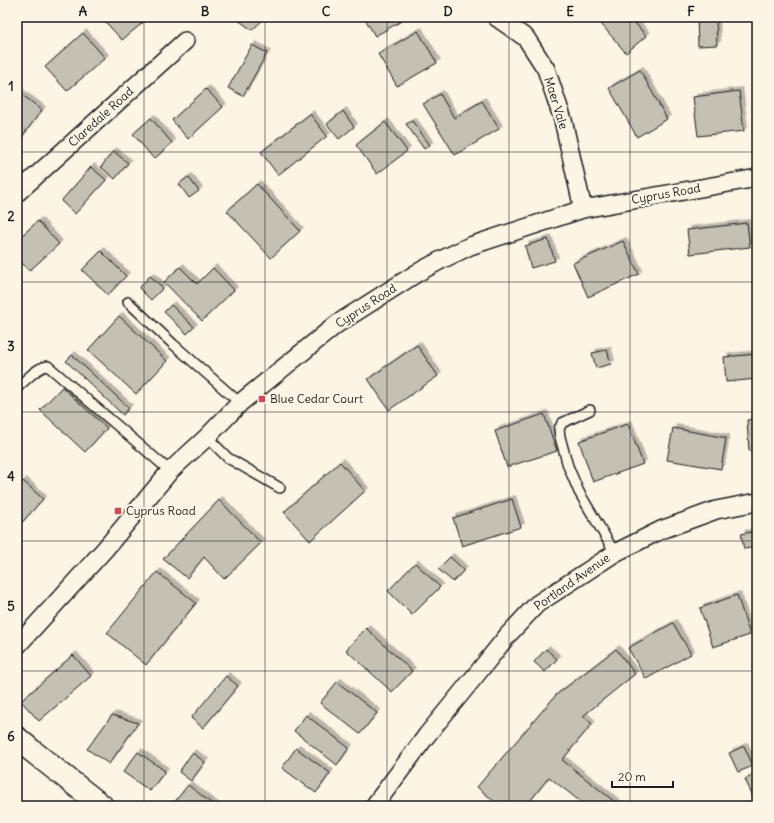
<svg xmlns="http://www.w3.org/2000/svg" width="774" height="823" font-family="Delius,sans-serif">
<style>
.building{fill:#c4c0b3;stroke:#1c1c1c;filter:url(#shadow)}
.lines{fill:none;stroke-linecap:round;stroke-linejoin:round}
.service-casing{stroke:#1c1c1c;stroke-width:12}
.minor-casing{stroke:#1c1c1c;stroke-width:20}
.secondary-casing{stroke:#1c1c1c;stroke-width:25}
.service{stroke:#fcf5e5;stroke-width:9}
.minor{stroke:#fcf5e5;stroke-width:17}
.secondary{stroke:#fcf5e5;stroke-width:22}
.grid{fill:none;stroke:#1c1c1c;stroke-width:1;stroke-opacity:0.55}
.poi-dot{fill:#d1495b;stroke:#fcf5e5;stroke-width:1.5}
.labels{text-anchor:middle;stroke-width:4;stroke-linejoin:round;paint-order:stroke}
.street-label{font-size:12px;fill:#1c1c1c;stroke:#fcf5e5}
.poi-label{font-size:12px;fill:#1c1c1c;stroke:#fcf5e5;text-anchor:start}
.neatline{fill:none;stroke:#1c1c1c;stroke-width:1.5}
.grid-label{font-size:13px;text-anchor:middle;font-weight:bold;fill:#1c1c1c}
</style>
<defs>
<filter id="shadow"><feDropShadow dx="3.5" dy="-3.5" stdDeviation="0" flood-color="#0004"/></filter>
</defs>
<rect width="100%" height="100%" fill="#fcf5e5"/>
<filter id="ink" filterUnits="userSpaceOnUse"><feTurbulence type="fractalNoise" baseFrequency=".025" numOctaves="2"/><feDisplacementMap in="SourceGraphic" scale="8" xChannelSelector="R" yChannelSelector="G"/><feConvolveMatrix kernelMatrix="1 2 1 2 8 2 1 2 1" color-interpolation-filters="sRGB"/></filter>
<g filter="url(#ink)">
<path class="building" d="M101,17H144L146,20L122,40Z
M234,17H266L252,30Z
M364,17H406L407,18L375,36Z
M595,17H630L646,36L626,53Z
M697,17H716L717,45L698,46Z
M418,31L437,63L397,86L378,54Z
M83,33L105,58L67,91L45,67Z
M252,45L267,53L243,96L228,88Z
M640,70L667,119L637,137L609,88Z
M206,89L223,107L188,139L172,120Z
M17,91L42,110L18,142L17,140Z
M739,91L744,131L698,136L693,97Z
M440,94L454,118L482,101L499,129L455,155L423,104Z
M343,111L354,127L339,139L327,124Z
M310,114L327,136L278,175L261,152Z
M151,118L172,143L154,159L133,134Z
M412,121L430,145L424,149L406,124Z
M385,122L407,151L377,174L356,145Z
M113,151L128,163L115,179L101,167Z
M91,167L106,180L75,214L61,201Z
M188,177L199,191L189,198L179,184Z
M257,184L300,231L271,258L227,211Z
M38,221L59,244L29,271L17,257V240Z
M747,223L750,247L690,254L687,230Z
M548,239L555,261L531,268L525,246Z
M623,241L639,274L588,297L573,263Z
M101,251L126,276L108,295L82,270Z
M180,267L197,284L213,268L234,290L202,321L164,282Z
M150,276L163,288L151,300L139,288Z
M171,305L194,327L187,334L164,312Z
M119,316L167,361L136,394L88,350Z
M417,345L438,376L389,410L368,379Z
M607,350L611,364L596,368L592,353Z
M757,354V379L726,382L724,357Z
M72,355L129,408L123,415L66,361Z
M62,387L107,428L85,452L40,410Z
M544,414L557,451L507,467L495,431Z
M757,419V451H749L747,420Z
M628,424L643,464L593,482L579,441Z
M673,428L726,438L721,469L667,460Z
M340,462L365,491L310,541L284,512Z
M23,481L43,499L17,528V488Z
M512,499L521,527L462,546L453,518Z
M219,500L261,543L224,579L204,557L187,578L163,559Z
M757,531V547L744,549L741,534Z
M450,557L464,570L453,582L438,569Z
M415,563L440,587L412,615L388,591Z
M157,572L196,603L146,665L107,633Z
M737,595L750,635L713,647L700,608Z
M673,623L691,654L646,679L628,648Z
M366,628L412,671L392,692L346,650Z
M546,649L557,659L545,672L534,662Z
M616,649L635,674L583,716L592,724L562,760L620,806H586L549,777L526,806H500L477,787L556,695Z
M73,655L91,676L39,721L21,701Z
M226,676L238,686L203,728L191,718Z
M337,682L377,713L360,734L320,703Z
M112,715L138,723L109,764L87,749Z
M306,715L349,748L337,765L294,731Z
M744,746L753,766L738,772L729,753Z
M296,748L330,773L316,793L282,768Z
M138,752L165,771L150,791L123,772Z
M192,753L205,762L191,781L179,772Z
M757,774V806L745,779Z
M188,785L215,806H176L173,804Z"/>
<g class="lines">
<g class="service-casing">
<path id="service" d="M128,302L173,344L240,403
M17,388C25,381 38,366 48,366L170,471
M590,410L562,423L559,429L560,437L568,466L579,492L615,553
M207,437L228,458L280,488"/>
</g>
<g class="minor-casing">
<path id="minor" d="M496,17L526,38L546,69L563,120L583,209
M17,193L185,41
M17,646L105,549L170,471L207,437L240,403L337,324L417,273L441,260L470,246L583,209L757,178
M374,806L427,735L476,675L508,635L537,604L615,553L661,530L716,510L757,502"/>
</g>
<g class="secondary-casing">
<path id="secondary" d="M17,738L31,750L102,806"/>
</g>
<use href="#service" class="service"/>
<use href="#minor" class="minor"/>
<use href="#secondary" class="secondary"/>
</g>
</g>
<path class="grid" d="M144,17V806M265,17V806M387,17V806M509,17V806M630,17V806M17,152H757M17,282H757M17,412H757M17,541H757M17,671H757"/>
<g class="poi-dot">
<rect x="258" y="395" width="8" height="8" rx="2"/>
<rect x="114" y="507" width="8" height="8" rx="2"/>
</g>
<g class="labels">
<g class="street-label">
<text transform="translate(556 103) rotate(73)" y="4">Maer Vale</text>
<text transform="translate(101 117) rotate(-42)" y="4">Claredale Road</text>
<text transform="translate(666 194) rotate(-10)" y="4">Cyprus Road</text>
<text transform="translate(366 306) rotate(-33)" y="4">Cyprus Road</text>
<text transform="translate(572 582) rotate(-35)" y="4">Portland Avenue</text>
</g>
<g class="poi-label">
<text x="270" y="403">Blue Cedar Court</text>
<text x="126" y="515">Cyprus Road</text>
</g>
</g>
<rect width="774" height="823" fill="none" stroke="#fcf5e5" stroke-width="44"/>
<path d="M612 781v6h61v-6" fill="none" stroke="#1c1c1c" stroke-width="2"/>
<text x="618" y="781" font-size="12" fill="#1c1c1c" stroke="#fcf5e5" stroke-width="3" paint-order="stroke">20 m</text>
<rect x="22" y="22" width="730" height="779" class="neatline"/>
<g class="grid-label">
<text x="83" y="16">A</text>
<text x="205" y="16">B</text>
<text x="326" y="16">C</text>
<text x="448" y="16">D</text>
<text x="570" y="16">E</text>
<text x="691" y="16">F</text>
<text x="11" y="91">1</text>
<text x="11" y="221">2</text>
<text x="11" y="351">3</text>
<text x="11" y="481">4</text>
<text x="11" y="611">5</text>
<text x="11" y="741">6</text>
</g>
</svg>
